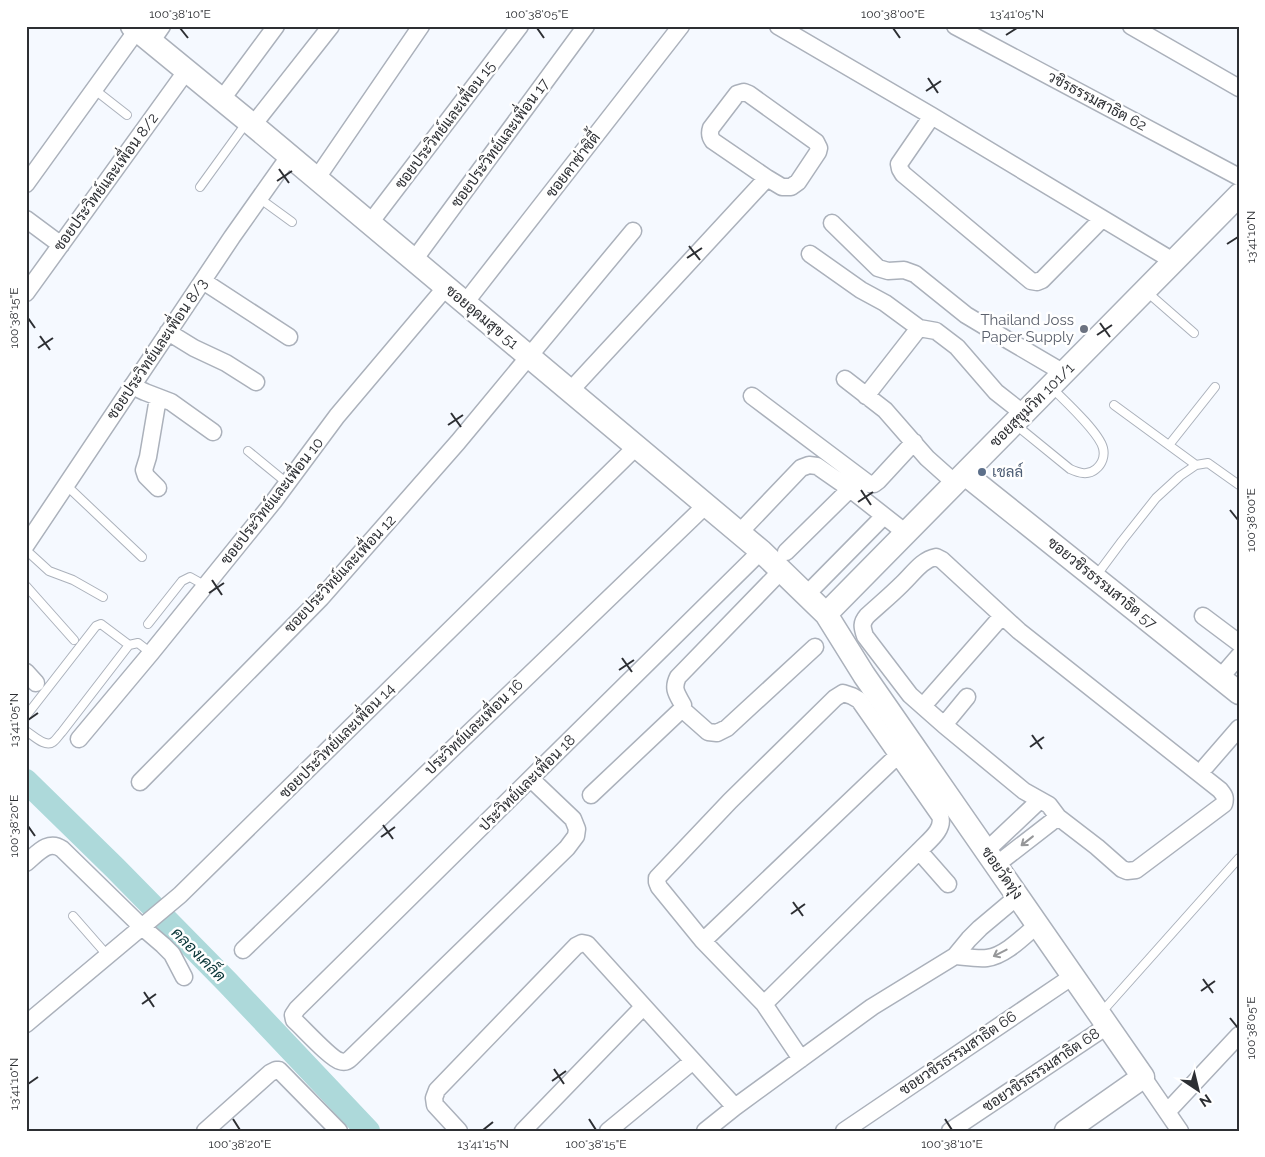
<svg xmlns="http://www.w3.org/2000/svg" width="1265" height="1157" font-family="Raleway,Sarabun,sans-serif">
<style>
.lines{fill:none;stroke-linecap:round;stroke-linejoin:round}
.river{stroke:#add9da;stroke-width:24}
.lane-casing{stroke:#abb1bb;stroke-width:10}
.street-casing{stroke:#abb1bb;stroke-width:19}
.secondary-casing{stroke:#abb1bb;stroke-width:25}
.lane{stroke:#fff;stroke-width:8}
.street{stroke:#fff;stroke-width:16}
.secondary{stroke:#fff;stroke-width:22}
.oneway{stroke:#969799}
.ticks{fill:none;stroke:#2d2f33;stroke-width:2}
.worship-dot{fill:#6b7280;stroke:#fff;stroke-width:2}
.service-dot{fill:#5c6f8a;stroke:#fff;stroke-width:2}
.labels{text-anchor:middle;stroke-width:5;stroke-linejoin:round;paint-order:stroke}
.street-label{font-size:15px;fill:#2d2f33;stroke:#fff}
.worship-label{font-size:15px;fill:#5b616d;stroke:#fff;text-anchor:end}
.service-label{font-size:15px;fill:#4e5e75;stroke:#fff;text-anchor:start}
.water-label{font-size:16px;font-style:italic;fill:#073335;stroke:#fff}
.neatline{fill:none;stroke:#2d2f33;stroke-width:2}
.ticks-label{font-size:12px;text-anchor:middle;fill:#2d2f33}
</style>
<rect width="100%" height="100%" fill="#f5f9ff"/>
<g class="lines">
<path class="river" d="M26,781L115,868L228,983L368,1131"/>
<g class="lane-casing">
<path id="lane" d="M95,90L127,115
M200,187L247,122
M259,198L292,222
M1147,292L1194,333
M1114,405L1196,465
M1016,425L1070,469C1079,473 1088,476 1096,469C1102,464 1105,456 1103,448C1099,432 1064,400 1052,388
M1169,445L1215,387
M248,451L287,483
M66,485L142,557
M26,550L49,571L73,580L103,597
M1096,576L1122,541L1156,498L1180,476L1196,465L1208,463L1239,485
M26,586L74,640
M148,624L182,581L190,577L206,586
M26,716L96,626L101,624L129,645
M26,731C33,735 45,748 53,742C56,740 59,735 62,732L129,645L138,643L151,653
M73,916L108,956
M1100,1014L1239,858"/>
</g>
<g class="street-casing">
<path id="street" d="M778,26L932,116L1173,261
M955,26L1239,177
M1131,26L1239,88
M151,42L162,26
M744,92L749,94L816,142L819,148L818,152L798,182L791,187H782L767,178L713,141C710,137 709,134 711,128L737,94Z
M222,99L276,26
M932,116L899,164L900,169L903,174L1031,281L1037,282L1042,280L1102,219
M253,125L331,26
M317,178L421,26
M26,184L137,30
M26,219L61,245
M370,223L520,26
M832,223L878,268L888,271L904,270L915,274L966,315L1006,339L1064,373
M810,254L861,290L885,303L919,328L936,331L957,347L996,392L1024,414
M414,260L586,26
M203,281L289,337
M26,293L187,70
M465,303L681,26
M168,332L194,348L226,363L256,382
M845,379L885,410L927,458L955,483
M132,386L145,392L171,402L213,432
M570,391L767,178
M752,396L869,484H874L878,481L914,442
M866,396L919,328
M158,398L148,457L144,470L146,476L158,488
M739,533L801,468L809,465L817,466L850,489L906,533
M26,545L232,237L290,155
M786,552L850,489
M936,557L942,560L1019,631L1220,790C1224,795 1226,797 1224,804L1136,870L1127,871L1122,869L1097,847L1058,817L1049,805L1024,791L944,725L910,695L865,636C862,627 861,623 867,616C879,605 891,595 902,584C913,574 921,560 936,557Z
M806,595L884,516
M1203,616L1239,643
M26,672L36,683
M1220,678L1239,656
M923,706L1002,616
M682,709L708,732L717,733L727,728L815,647
M944,725L967,697
M79,739L151,653L274,501L337,416L446,287
M1206,766L1239,728
M531,779L573,819L577,829L576,836L567,848L351,1058C348,1061 345,1063 340,1061C331,1059 303,1028 294,1020L293,1015L297,1009L761,551
M140,782L321,598L458,442L633,231
M591,795L682,709L683,705C677,694 672,689 678,677L781,571
M919,851L948,884
M986,851L1040,800
M26,863C37,854 48,839 62,849L142,927L163,945L172,954L184,977
M996,865L1058,817
M703,941L897,756
M243,950L706,505
M955,956C966,957 977,959 987,958C1005,956 1024,936 1037,925
M764,1004L919,851C927,842 945,830 940,816L859,700L852,696L843,693L835,698L730,801L657,878V882L659,887L703,941L764,1004L801,1059
M26,1024L180,895L636,447
M1143,1077L1180,1131
M1167,1112L1239,1035
M205,1131L270,1073L276,1070H279L339,1131
M459,1131L435,1105L434,1098L437,1090L576,946L582,943L587,944L735,1107
M523,1131L643,1007
M608,1131L693,1061
M705,1131L735,1107L872,1007L955,956L969,939L980,928L1018,896
M844,1131L1073,976
M950,1131L1107,1026"/>
</g>
<g class="secondary-casing">
<path id="secondary" d="M132,26L248,121L761,551L826,614L864,675L914,747L1143,1077L1066,1131
M965,474L1239,693
M826,614L1239,195"/>
</g>
<use href="#lane" class="lane"/>
<use href="#street" class="street"/>
<use href="#secondary" class="secondary"/>
</g>
<defs><path id="oneway-shaft" d="M-6 0H5M1.5-3L5.5 0L1.5 3" fill="none" stroke-width="1.6" stroke-linecap="round" stroke-linejoin="round" transform="scale(1.25)"/></defs>
<g class="oneway">
<use href="#oneway-shaft" transform="translate(1027 841) rotate(142)"/>
<use href="#oneway-shaft" transform="translate(1000 953) rotate(153)"/>
</g>
<path class="ticks" d="M180,28L188,38M537,28L544,38M893,28L900,38M1006,35L1017,28M928,78L938,93M926,91L941,81M279,169L289,183M277,181L292,171M1227,244L1238,237M689,246L700,260M687,258L702,248M28,318L35,328M1100,323L1110,337M1097,335L1112,325M40,336L50,350M38,348L53,338M451,413L461,427M448,425L463,415M861,490L871,505M858,502L873,492M1230,510L1238,520M212,580L222,595M209,593L224,583M622,658L632,672M619,670L634,660M28,720L38,713M1032,735L1042,749M1030,747L1044,737M383,825L393,839M28,826L35,836M381,837L395,827M793,902L803,916M791,914L805,904M1203,979L1213,993M1201,991L1215,981M144,992L154,1007M142,1004L156,994M1230,1018L1238,1028M554,1069L564,1084M552,1081L566,1071M28,1084L38,1077M233,1119L240,1130M589,1119L596,1130M945,1119L952,1130M483,1130L493,1122"/>
<circle class="worship-dot" cx="1084" cy="329" r="5"/>
<circle class="service-dot" cx="982" cy="472" r="5"/>
<g class="labels">
<g class="street-label">
<text transform="translate(1097 101) rotate(28)" y="5">วชิรธรรมสาธิต 62</text>
<text transform="translate(445 125) rotate(-53)" y="5">ซอยประวิทย์และเพื่อน 15</text>
<text transform="translate(500 143) rotate(-54)" y="5">ซอยประวิทย์และเพื่อน 17</text>
<text transform="translate(573 165) rotate(-52)" y="5">ซอยคาซ่าซิตี้</text>
<text transform="translate(106 182) rotate(-54)" y="5">ซอยประวิทย์และเพื่อน 8/2</text>
<text transform="translate(482 317) rotate(40)" y="5">ซอยอุดมสุข 51</text>
<text transform="translate(157 349) rotate(-56)" y="5">ซอยประวิทย์และเพื่อน 8/3</text>
<text transform="translate(1032 405) rotate(-45)" y="5">ซอยสุขุมวิท 101/1</text>
<text transform="translate(272 501) rotate(-52)" y="5">ซอยประวิทย์และเพื่อน 10</text>
<text transform="translate(340 574) rotate(-47)" y="5">ซอยประวิทย์และเพื่อน 12</text>
<text transform="translate(1102 583) rotate(39)" y="5">ซอยวชิรธรรมสาธิต 57</text>
<text transform="translate(474 727) rotate(-44)" y="5">ประวิทย์และเพื่อน 16</text>
<text transform="translate(337 741) rotate(-45)" y="5">ซอยประวิทย์และเพื่อน 14</text>
<text transform="translate(527 783) rotate(-45)" y="5">ประวิทย์และเพื่อน 18</text>
<text transform="translate(1002 873) rotate(55)" y="5">ซอยวัดทุ่ง</text>
<text transform="translate(958 1053) rotate(-34)" y="5">ซอยวชิรธรรมสาธิต 66</text>
<text transform="translate(1041 1070) rotate(-34)" y="5">ซอยวชิรธรรมสาธิต 68</text>
</g>
<g class="worship-label">
<text x="1074" y="325">Thailand Joss<tspan x="1074" dy="17">Paper Supply</tspan></text>
</g>
<g class="service-label">
<text x="992" y="477">เชลล์</text>
</g>
<g class="water-label">
<text transform="translate(199 954) rotate(45)" y="6">คลองเคล็ด</text>
</g>
</g>
<rect width="1265" height="1157" fill="none" stroke="#ffffff" stroke-width="55"/>
<g transform="translate(1198 1090) rotate(145)" stroke="#ffffff" stroke-width="4" paint-order="stroke">
<path d="M0-4L9 19L0 12L-9 19Z" fill="#2d2f33"/>
<text y="-8" font-size="14" font-weight="bold" text-anchor="middle" fill="#2d2f33">N</text>
</g>
<rect x="28" y="28" width="1210" height="1102" class="neatline"/>
<g class="ticks-label">
<text x="180" y="18">100°38'10"E</text>
<text x="537" y="18">100°38'05"E</text>
<text x="893" y="18">100°38'00"E</text>
<text x="1017" y="18">13°41'05"N</text>
<text transform="translate(1251 237) rotate(-90)" y="4">13°41'10"N</text>
<text transform="translate(14 318) rotate(-90)" y="4">100°38'15"E</text>
<text transform="translate(1251 520) rotate(-90)" y="4">100°38'00"E</text>
<text transform="translate(14 720) rotate(-90)" y="4">13°41'05"N</text>
<text transform="translate(14 826) rotate(-90)" y="4">100°38'20"E</text>
<text transform="translate(1251 1028) rotate(-90)" y="4">100°38'05"E</text>
<text transform="translate(14 1084) rotate(-90)" y="4">13°41'10"N</text>
<text x="240" y="1148">100°38'20"E</text>
<text x="483" y="1148">13°41'15"N</text>
<text x="596" y="1148">100°38'15"E</text>
<text x="952" y="1148">100°38'10"E</text>
</g>
</svg>
